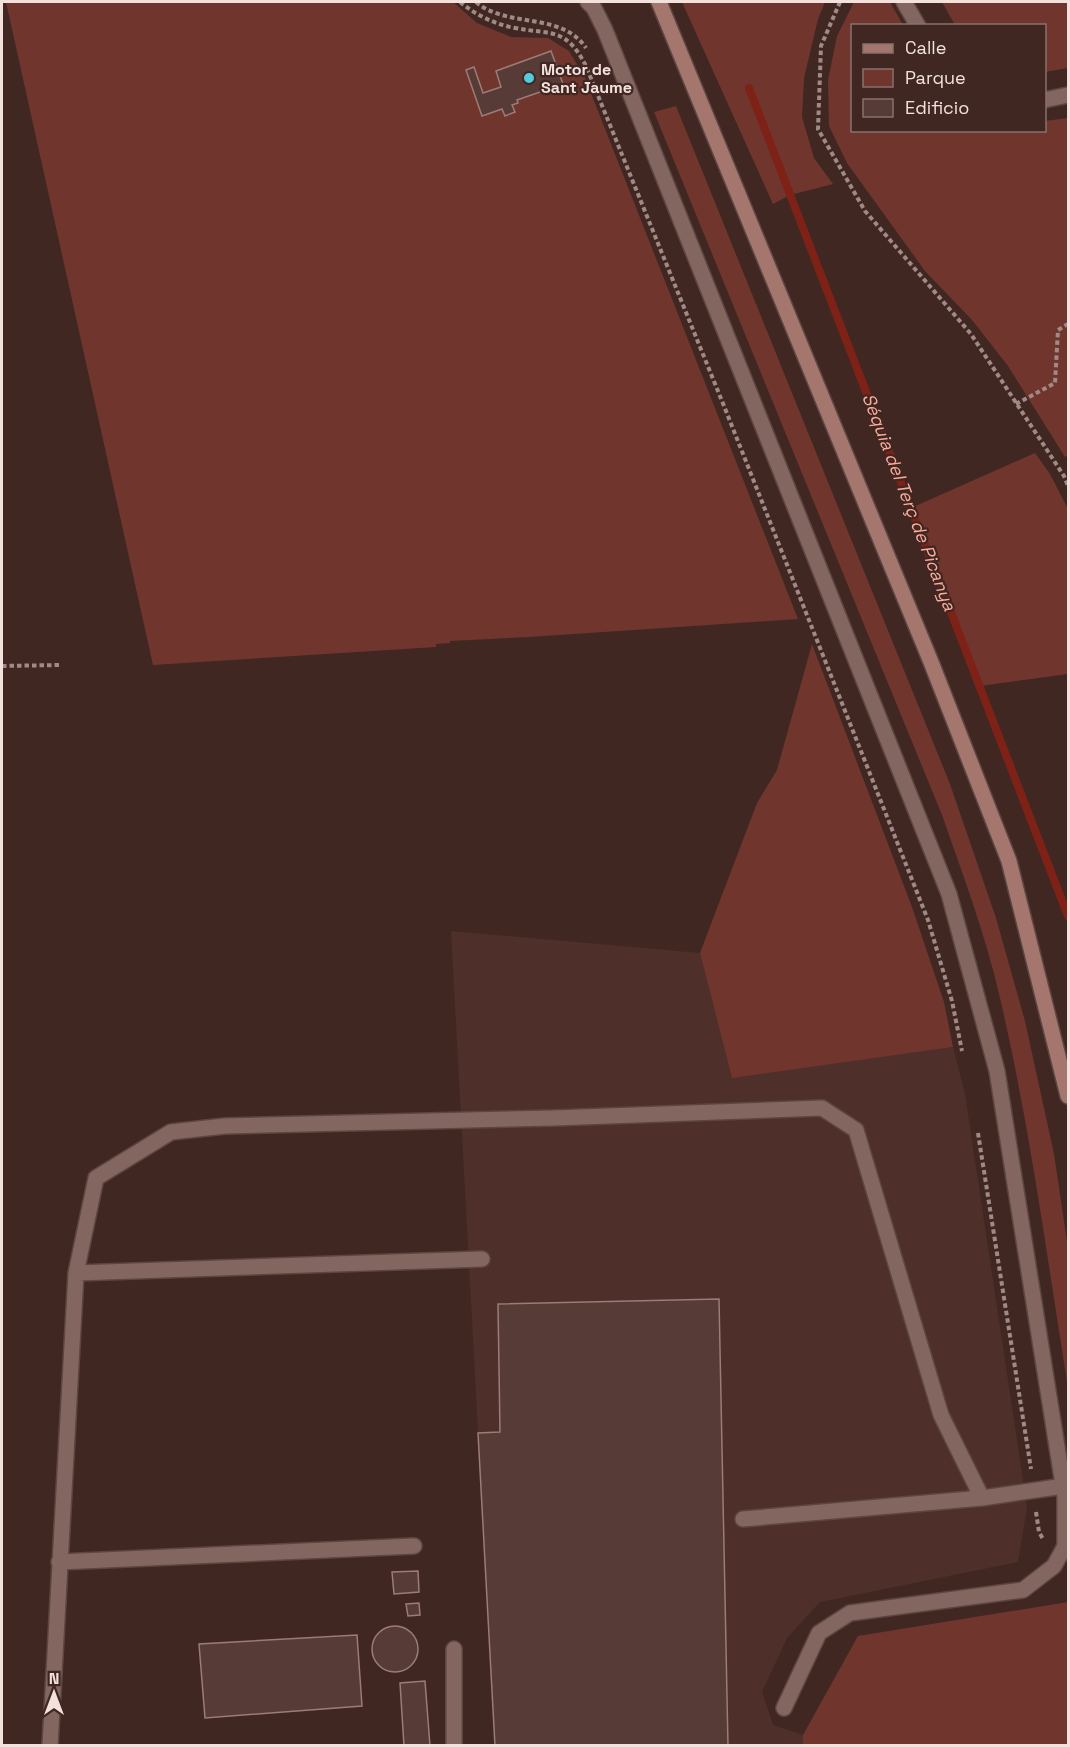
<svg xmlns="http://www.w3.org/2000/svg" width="1070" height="1747" font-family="'Space Grotesk',sans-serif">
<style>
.built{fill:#4f2f29}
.green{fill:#70362d}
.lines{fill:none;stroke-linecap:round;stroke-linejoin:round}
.stream{stroke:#7e2217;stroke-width:8}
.building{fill:#573b36;stroke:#9c7c76;stroke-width:1.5}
.service-casing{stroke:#5c4642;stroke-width:18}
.minor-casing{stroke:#5c4642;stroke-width:18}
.secondary-casing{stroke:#5c4642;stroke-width:18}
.path{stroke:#a08a86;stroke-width:4;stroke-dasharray:4.5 3;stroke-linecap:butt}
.service{stroke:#846660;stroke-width:15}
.minor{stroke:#846660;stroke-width:15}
.secondary{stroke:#a5766d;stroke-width:15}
.poi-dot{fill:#54cade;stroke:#412722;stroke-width:2}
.labels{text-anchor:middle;stroke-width:4.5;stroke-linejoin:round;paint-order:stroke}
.poi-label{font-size:16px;font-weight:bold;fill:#f3e1de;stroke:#412722;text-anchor:start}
.water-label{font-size:18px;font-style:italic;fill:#faac9e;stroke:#412722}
</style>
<rect width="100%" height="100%" fill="#412722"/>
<path class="built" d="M451,931L700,953L732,1077L953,1047L965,1094L1027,1507L1018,1562L820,1602L787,1638L762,1692L773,1725L803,1735V1745H495Z"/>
<path class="green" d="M6,2H453L477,23L511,37L548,38L569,51L585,78L798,619L529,637L450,641V643L436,644V647L153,665Z
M682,2H825L818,19L804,78L802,117L814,158L833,184L790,195L773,204Z
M854,2H890L903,25L852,26V130H1044L1045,121L1068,118V455L1065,457L1008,366L972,320L925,271L847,163L829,126L828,80L837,36Z
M942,2H1068V68L1045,72L1044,26L955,25Z
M676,106L950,784L996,918L1025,1021L1054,1154L1068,1248V1388C1047,1258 1030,1126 1000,998C986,936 963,875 942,815L654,112Z
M1035,453L1050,474L1068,509V674L980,686L911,508Z
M812,644L912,907L944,1002L953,1047L732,1078L700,953L757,803L777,770Z
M1068,1602V1745H803V1735L858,1636Z"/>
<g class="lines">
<path class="stream" d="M749,88L1068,916"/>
</g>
<path class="building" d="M551,51L563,84L517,100L518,103L512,105L515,112L505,116L502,109L482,116L466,70L474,67L483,93L501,87L496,71Z
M719,1299L728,1746H495L478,1433L500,1432L498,1304Z
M418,1571L419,1592L394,1594L392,1572Z
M419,1603L420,1615L408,1616L406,1604Z
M372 1649a23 23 0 1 1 46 0a23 23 0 1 1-46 0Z
M357,1635L362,1706L205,1718L199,1644Z
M425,1681L430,1746H404L400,1683Z"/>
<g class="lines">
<g class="service-casing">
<path id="service" d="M76,1273L482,1259
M743,1519L982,1498L1064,1486
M59,1562L414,1546
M454,1649V1746
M50,1746L76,1273L96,1178L171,1132L225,1126L554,1118L822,1108L856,1130L941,1415L982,1498"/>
</g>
<g class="minor-casing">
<path id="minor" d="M588,2L594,8L605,30L949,894L997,1071L1065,1497V1546L1054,1566L1023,1590L850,1613L819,1633L784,1708
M904,2L918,26
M1044,100L1068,95"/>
</g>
<g class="secondary-casing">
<path id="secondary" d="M659,2L931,662L1009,861L1068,1096"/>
</g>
<path class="path" d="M460,2C476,15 494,24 515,28C552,35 566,27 586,66L724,406L928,920L952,1001L962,1051
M476,2C508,29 561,11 586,48
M840,2L821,46L818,129L865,211L971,334L1064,476L1068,486
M1016,404L1055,383L1058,330L1068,324
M2,666L61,665
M978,1133L1031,1469
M1036,1512L1039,1532L1043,1539"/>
<use href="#service" class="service"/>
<use href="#minor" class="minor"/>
<use href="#secondary" class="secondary"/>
</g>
<circle class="poi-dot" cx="529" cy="78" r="6"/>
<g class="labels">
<g class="poi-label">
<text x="541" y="75">Motor de<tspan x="541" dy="18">Sant Jaume</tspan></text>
</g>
<g class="water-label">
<text transform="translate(909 502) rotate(69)" y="6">Séquia del Terç de Picanya</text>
</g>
</g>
<rect width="1070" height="1747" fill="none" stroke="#f3e1de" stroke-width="6"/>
<rect x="851" y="24" width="195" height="108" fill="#412722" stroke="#88716d" stroke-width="1.5"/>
<rect x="863" y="44" width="30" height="9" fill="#a5766d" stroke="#88716d" stroke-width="1.5"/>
<text x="905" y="54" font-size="18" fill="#f3e1de">Calle</text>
<rect x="863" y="69" width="30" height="18" fill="#70362d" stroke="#88716d" stroke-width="1.5"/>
<text x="905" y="84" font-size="18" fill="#f3e1de">Parque</text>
<rect x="863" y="99" width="30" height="18" fill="#573b36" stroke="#88716d" stroke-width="1.5"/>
<text x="905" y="114" font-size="18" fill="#f3e1de">Edificio</text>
<g transform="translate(54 1693)" stroke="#412722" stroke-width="4.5" paint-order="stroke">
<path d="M0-4.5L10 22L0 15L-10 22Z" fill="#f3e1de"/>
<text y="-9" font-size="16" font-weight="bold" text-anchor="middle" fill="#f3e1de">N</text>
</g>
</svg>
